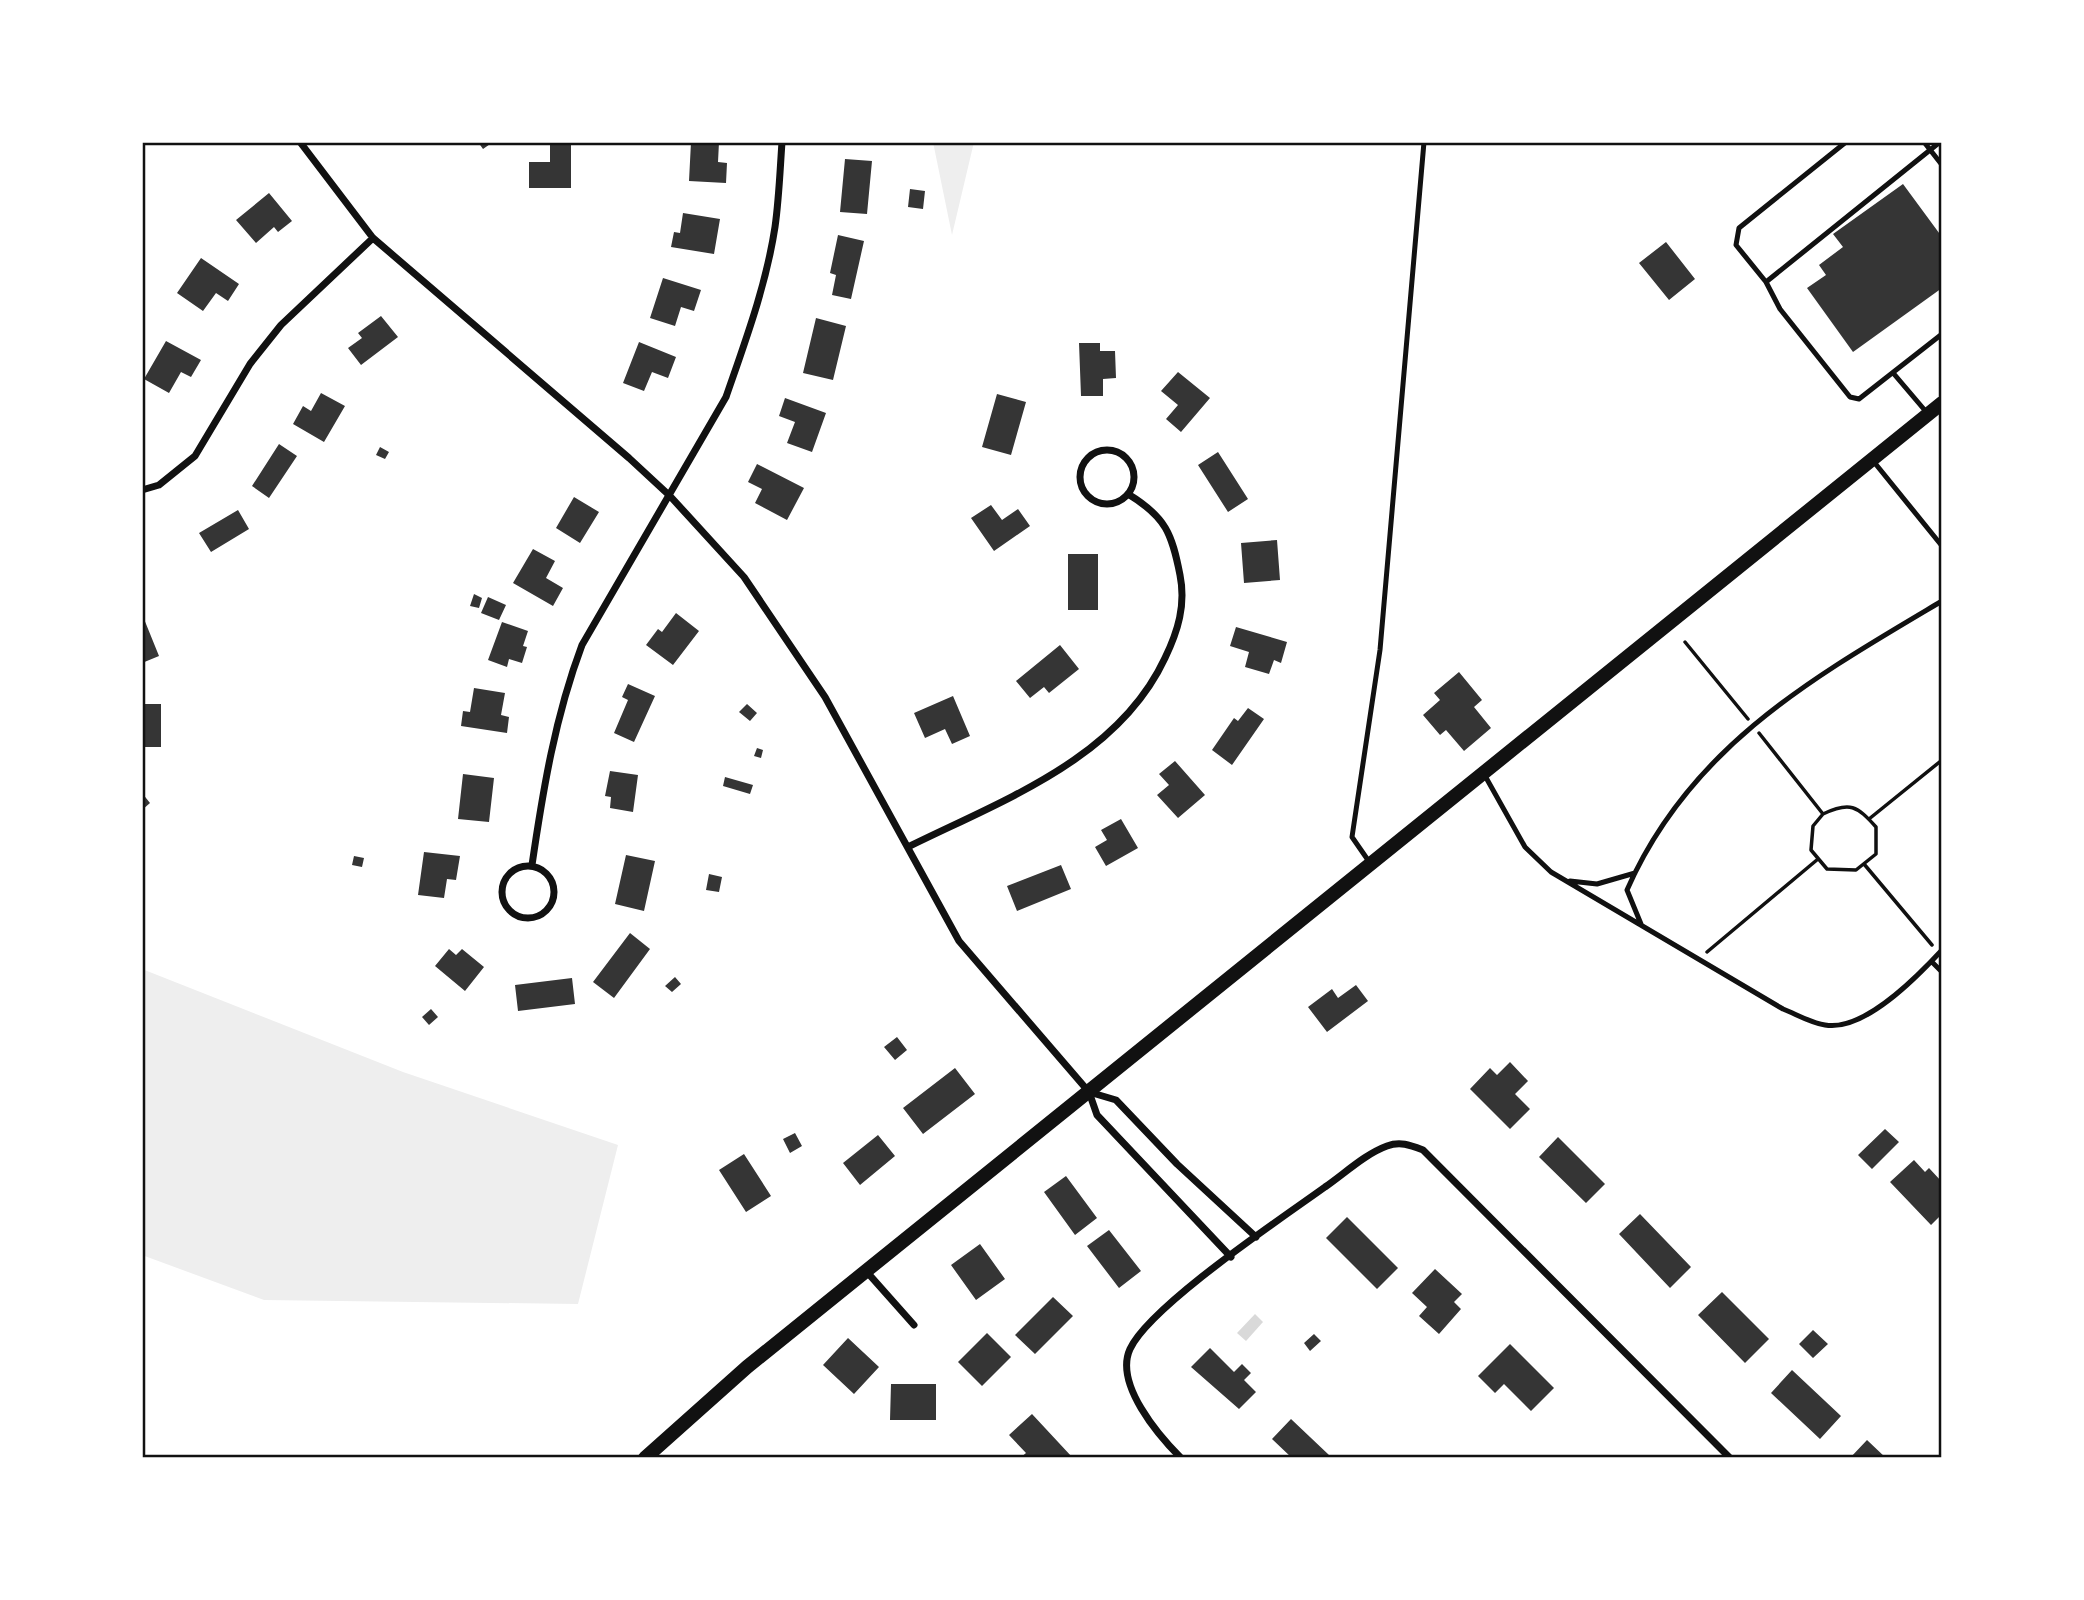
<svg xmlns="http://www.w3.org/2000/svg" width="2084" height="1600" font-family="Karla,sans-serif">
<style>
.green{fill:#eee}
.water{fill:#d9d9d9}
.building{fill:#353535}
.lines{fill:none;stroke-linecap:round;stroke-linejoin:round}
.path{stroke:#111;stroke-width:3.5}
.service{stroke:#111;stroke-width:5}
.minor{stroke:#111;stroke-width:7}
.secondary{stroke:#111;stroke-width:14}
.neatline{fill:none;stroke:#111;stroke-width:2.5}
</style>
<rect width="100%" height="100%" fill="#fff"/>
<path class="green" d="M933,142H974L952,235Z
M142,969L403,1072L618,1145L578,1304L264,1300L142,1255Z"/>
<path class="water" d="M1255,1314L1263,1322L1246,1341L1237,1333Z"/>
<path class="building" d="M478,142H493L483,149Z
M691,142H719L718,162L727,163L726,183L689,181Z
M550,144H571V188H529V162H550Z
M845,159L872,161L867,214L840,212Z
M1903,184L1942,237V281L1939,284L1942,288L1853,352L1807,288L1826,275L1819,265L1843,247L1833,234Z
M910,189L925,191L923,209L908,207Z
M269,193L292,221L278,232L274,227L256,243L236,220Z
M683,213L720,219L714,254L671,247L674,232L680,233Z
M838,235L864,241L851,299L832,295L836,275L830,273Z
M1666,242L1695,279L1669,300L1639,263Z
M201,258L239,284L228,301L216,293L203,311L177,293Z
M663,278L701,290L694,311L681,307L675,326L650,318Z
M381,316L398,337L361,365L348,348L362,338L358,333Z
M816,318L846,326L833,380L803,373Z
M166,341L201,360L191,377L181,372L169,393L144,379Z
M639,342L676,357L668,378L652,372L644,391L623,383Z
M1079,343H1100V351H1115L1116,378L1103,379V396H1081Z
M1178,372L1210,398L1181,432L1166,419L1178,405L1161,391Z
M321,393L345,406L324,442L293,424L303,406L311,411Z
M997,394L1026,402L1011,455L982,447Z
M785,398L826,413L812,452L787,443L795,422L779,416Z
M279,444L297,456L269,498L252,486Z
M380,447L389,452L385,459L376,455Z
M1218,452L1248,499L1228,512L1198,465Z
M757,464L804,488L787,520L755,503L762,489L748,482Z
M574,497L599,512L580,543L556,528Z
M991,505L1002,520L1018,509L1030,526L994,551L971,518Z
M238,510L249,529L211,552L199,533Z
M1277,540L1280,580L1244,583L1241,543Z
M533,549L555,561L546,578L563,588L553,606L513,583Z
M1068,554H1098V610H1068Z
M474,594L482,598L479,608L470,606Z
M488,597L506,605L499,620L481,613Z
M676,613L699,631L673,665L646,645L658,629L662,632Z
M142,614L159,656L142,663Z
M502,622L528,631L523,646L527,647L522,663L509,659L507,667L488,660Z
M1236,627L1287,642L1281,663L1274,660L1269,674L1245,667L1249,652L1230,646Z
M1060,645L1079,669L1049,693L1044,687L1030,698L1016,681Z
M1459,672L1482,700L1474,707L1491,728L1464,751L1446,730L1440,735L1423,715L1440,700L1434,693Z
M628,684L655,696L634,742L614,733L628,700L622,697Z
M474,688L505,693L501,715L509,717L507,733L461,726L463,711L470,712Z
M953,696L970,736L952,744L945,729L925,738L914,713Z
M142,704H161V747H142Z
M747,704L757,713L750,721L739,712Z
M1248,708L1264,719L1232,765L1212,750L1234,718L1238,721Z
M757,748L763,750L761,758L754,756Z
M1175,761L1205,795L1178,818L1157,795L1169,785L1159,774Z
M610,771L638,775L633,812L610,808L611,797L605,796Z
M463,774L494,778L489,822L458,819Z
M725,777L753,785L750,794L723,786Z
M142,793L150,803L142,810Z
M1121,819L1138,848L1106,866L1095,847L1107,840L1101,830Z
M424,852L460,856L456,880L447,879L444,898L418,895Z
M626,855L655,861L644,911L615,904Z
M354,856L364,858L362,867L352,865Z
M1061,865L1071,889L1017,911L1007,886Z
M709,874L722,877L719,892L706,890Z
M630,933L650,949L614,998L593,982Z
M449,949L456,955L462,949L484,967L465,991L435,966Z
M675,977L681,984L672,992L665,986Z
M572,978L575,1004L518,1011L515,985Z
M1356,985L1368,1001L1327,1032L1308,1007L1332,989L1338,998Z
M431,1009L438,1017L429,1025L422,1017Z
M897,1037L907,1050L895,1060L884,1047Z
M1510,1062L1528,1081L1515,1094L1530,1109L1510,1129L1470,1089L1490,1068L1497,1075Z
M955,1068L975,1094L923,1134L903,1108Z
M1885,1129L1899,1142L1872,1169L1858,1155Z
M795,1133L802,1146L790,1153L783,1139Z
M878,1135L895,1156L860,1185L843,1163Z
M1558,1137L1605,1184L1586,1203L1539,1157Z
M744,1154L771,1196L746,1212L719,1170Z
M1914,1160L1925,1172L1929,1168L1942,1182V1214L1931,1225L1890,1182Z
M1066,1176L1097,1218L1075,1235L1044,1192Z
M1640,1214L1691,1267L1670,1288L1619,1234Z
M1347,1217L1398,1268L1377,1289L1326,1238Z
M1109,1230L1141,1271L1119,1288L1087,1246Z
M980,1244L1005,1279L976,1300L951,1265Z
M1435,1269L1462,1294L1454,1302L1461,1309L1439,1334L1419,1316L1427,1307L1412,1293Z
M1722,1292L1769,1339L1745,1363L1698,1315Z
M1053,1297L1073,1316L1035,1354L1015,1335Z
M1813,1330L1828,1344L1813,1358L1799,1344Z
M987,1333L1011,1357L982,1386L958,1362Z
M1314,1334L1321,1341L1310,1351L1304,1343Z
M848,1338L879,1367L854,1394L823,1365Z
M1510,1344L1554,1388L1531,1411L1504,1384L1495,1393L1478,1376Z
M1210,1348L1234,1372L1242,1364L1251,1373L1244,1380L1256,1392L1239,1409L1191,1367Z
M1792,1370L1841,1416L1820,1439L1771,1393Z
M891,1384H936V1420H890Z
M1032,1414L1072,1457L1070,1458H1020L1026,1453L1009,1435Z
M1291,1419L1329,1455L1326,1458H1292L1272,1439Z
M1867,1440L1886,1458H1850Z"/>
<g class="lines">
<path class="path" d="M1685,642L1748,719
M1759,733L1823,814C1850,801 1857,806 1876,827V854L1856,870L1827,869L1811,850L1813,826L1823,814
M1869,819L1942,760
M1864,864L1932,945
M1707,952L1818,859"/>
<path class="service" d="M1924,142L1942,165
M1940,142L1766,282L1780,309L1850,397L1859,399L1942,334
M1766,282L1736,245L1739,228L1846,142
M1894,374L1928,414
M1874,462L1942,546
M1484,774L1525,847L1551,872L1783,1009C1796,1014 1811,1023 1825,1025C1864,1032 1917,977 1942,950
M1370,863L1352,837L1380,650L1424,142
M1570,881L1597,884L1635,873
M1641,924L1627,890C1690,746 1814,677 1942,601
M1932,962L1942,972"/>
<path class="minor" d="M300,142L373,238L629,458L670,496L744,577L825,697L959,941L1089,1092L1097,1115L1231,1257
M1080 477a27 27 0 1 1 54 0a27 27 0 1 1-54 0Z
M142,490L159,485L195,456L250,364L281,325L373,238
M908,847C1003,800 1118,759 1165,658C1178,631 1186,605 1180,575C1172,534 1166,517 1128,494
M532,865C543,790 555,717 582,645L726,397C745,342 766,286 775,227C779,199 780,170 782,142
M502 892a26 26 0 1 1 52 0a26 26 0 1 1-52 0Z
M1089,1092L1116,1100L1177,1164L1256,1237
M866,1271L914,1325
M1181,1458C1159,1436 1114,1384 1130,1349C1150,1306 1282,1218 1325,1187C1344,1174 1365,1154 1387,1146C1400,1141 1410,1145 1423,1150L1730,1458"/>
<path class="secondary" d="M645,1458L747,1367L1942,403"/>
</g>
<rect width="2084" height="1600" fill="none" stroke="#ffffff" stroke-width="287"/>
<rect x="144" y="144" width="1796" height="1312" class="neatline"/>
</svg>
